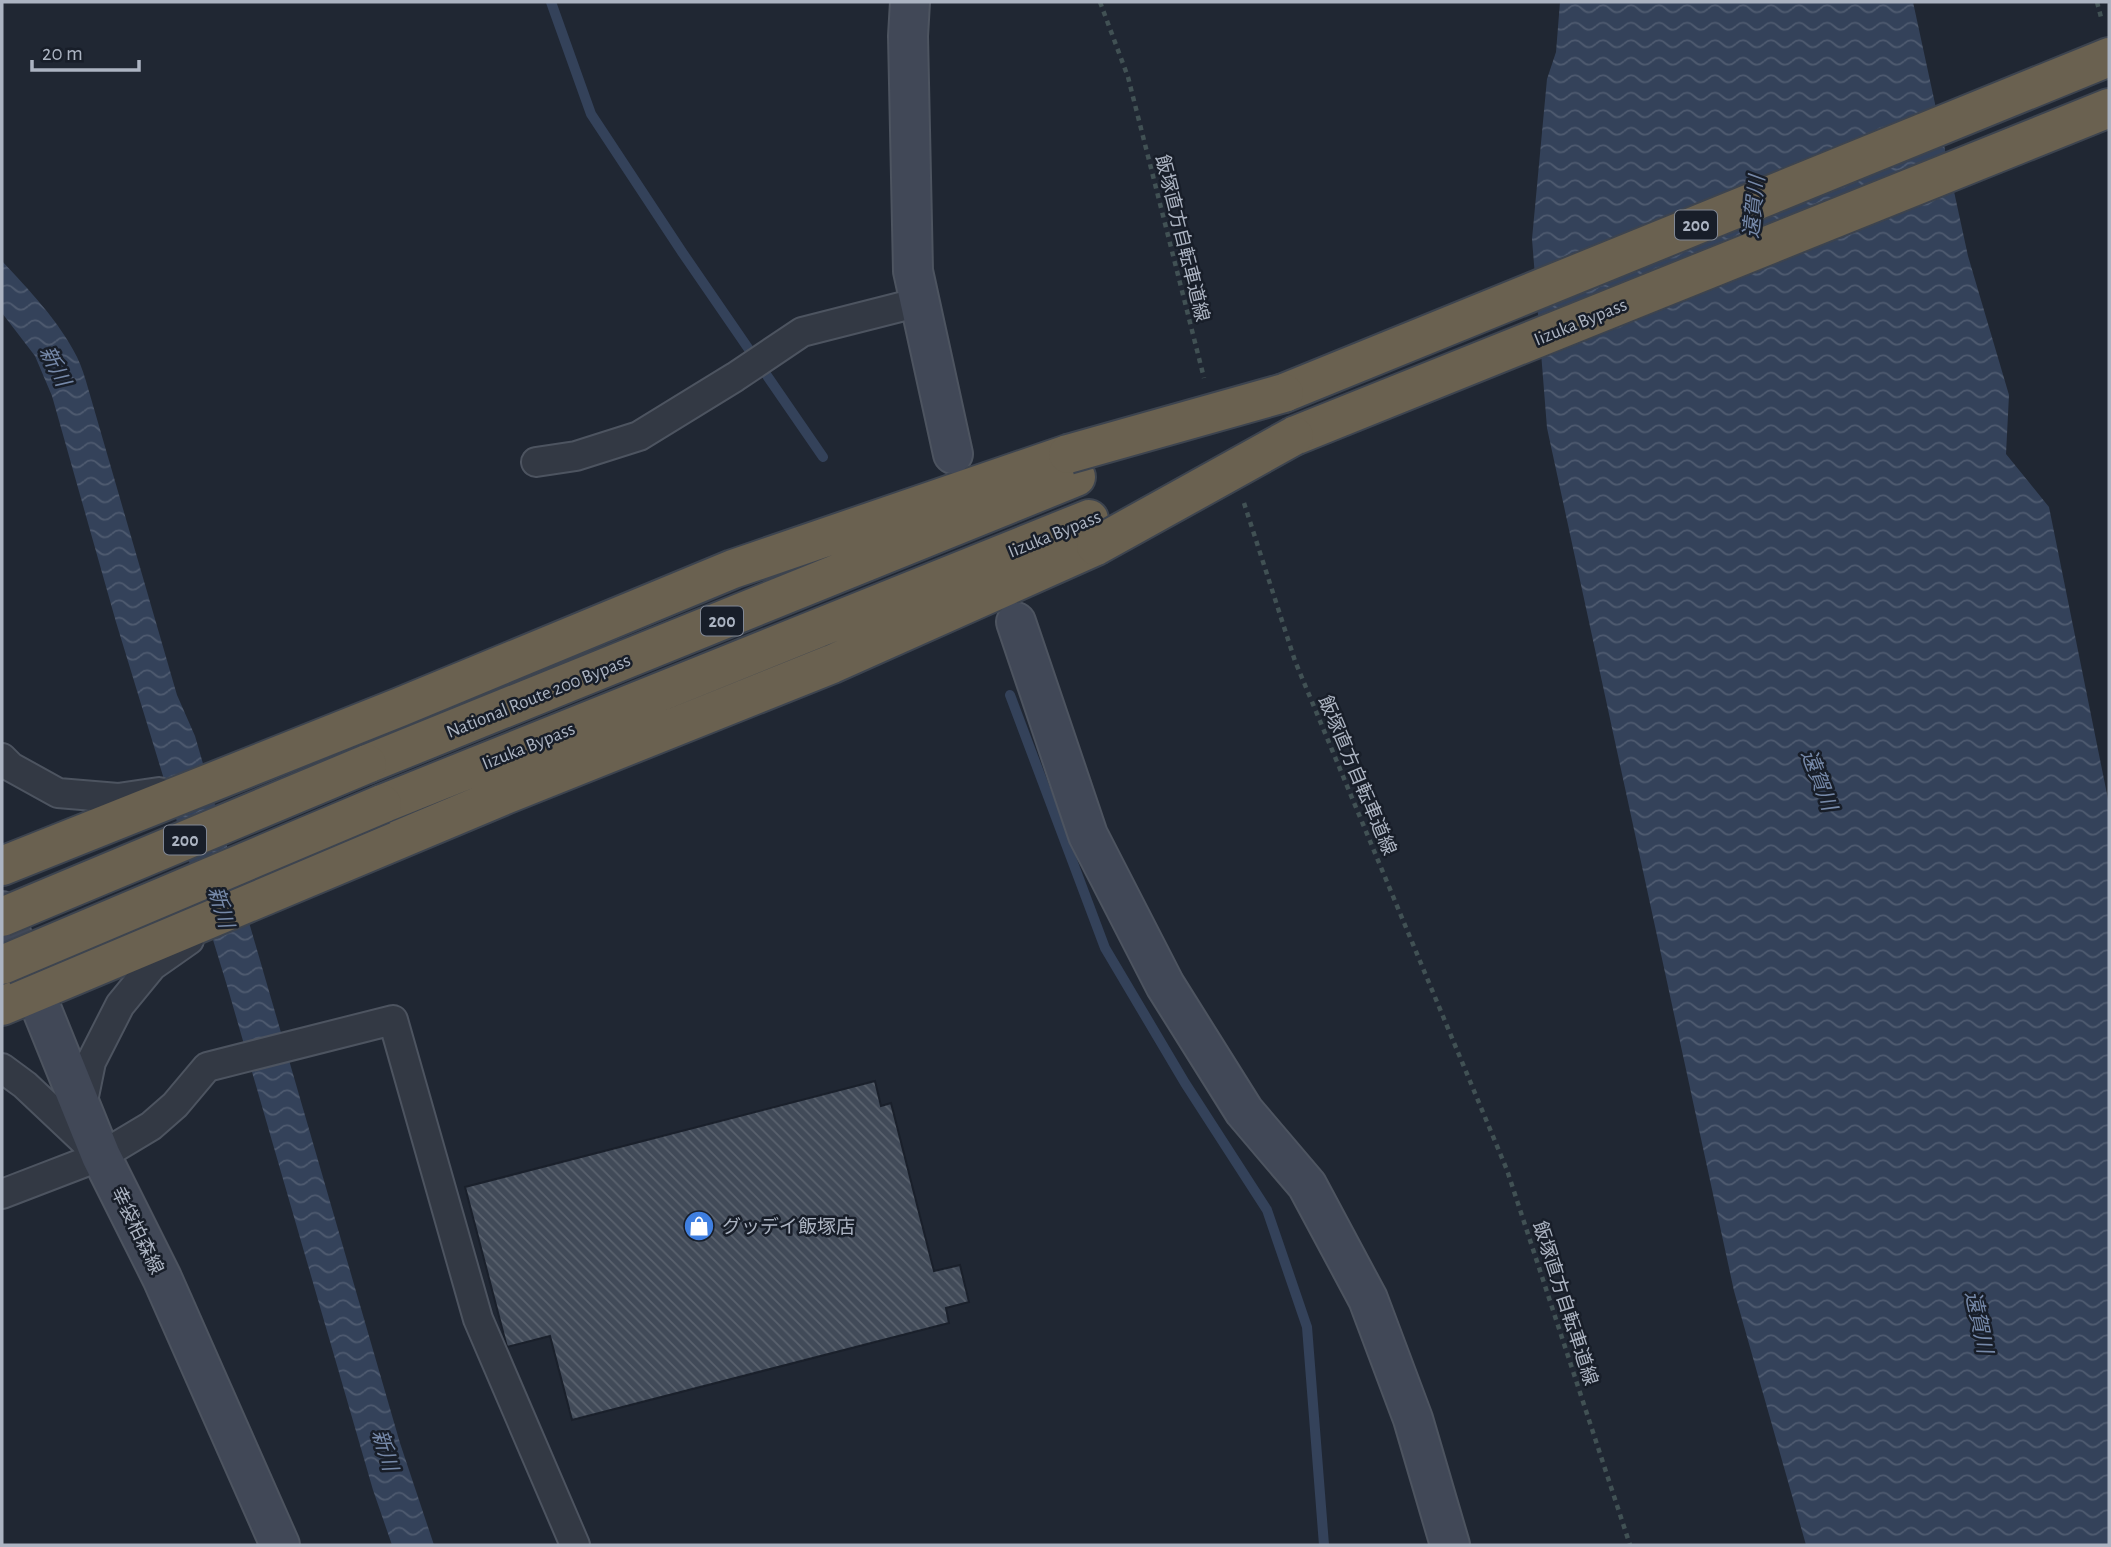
<svg xmlns="http://www.w3.org/2000/svg" width="2111" height="1547" font-family="'Alegreya Sans','Noto Sans JP',sans-serif">
<style>
.water{fill:url(#water-waves)}
.lines{fill:none;stroke-linecap:round;stroke-linejoin:round}
.stream{stroke:#34425a;stroke-width:10}
.building{fill:url(#building-back-hatch);stroke:#1a202b;stroke-width:2}
.street-casing{stroke:#4d5460;stroke-width:32}
.secondary-casing{stroke:#4d5460;stroke-width:42}
.highway-casing{stroke:#3d444f;stroke-width:42}
.path{stroke:#415154;stroke-width:4.5;stroke-dasharray:5 5;stroke-linecap:butt}
.street{stroke:#333944;stroke-width:28}
.secondary{stroke:#414857;stroke-width:38}
.highway{stroke:#6a6150;stroke-width:38}
.highway-bridge-casing{stroke:#3d444f;stroke-width:42;stroke-linecap:butt}
.highway-bridge{stroke:#6a6150;stroke-width:38}
.labels{text-anchor:middle;stroke-width:5;stroke-linejoin:round;paint-order:stroke}
.shield{fill:#181e29;stroke:#808794;stroke-width:2}
.shield-label{font-size:18px;font-weight:bold;fill:#acb4c2}
.street-label{font-size:19px;fill:#acb4c2;stroke:#181e29}
.poi-label{font-size:19px;fill:#acb4c2;stroke:#181e29;text-anchor:start}
.water-label{font-size:21px;font-style:italic;fill:#7689a9;stroke:#181e29}
</style>
<defs>
<pattern id="water-waves" width="16" height="10" patternUnits="userSpaceOnUse" patternTransform="scale(1.75)"><rect width="16" height="10" fill="#34425a"/><path d="M0 5q4-4 8 0t8 0" fill="none" stroke="#4f5b70"/></pattern>
<pattern id="building-back-hatch" width="6" height="6" patternUnits="userSpaceOnUse" patternTransform="scale(1.75)"><rect width="6" height="6" fill="#414a58"/><path d="M-1 5l2 2M0 0l6 6M5-1l2 2" fill="none" stroke="#5a626e"/></pattern>
</defs>
<rect width="100%" height="100%" fill="#202733"/>
<path class="water" d="M1560,2H1913L1968,256L2009,395L2006,454L2049,507L2109,804V1545H1806L1734,1291L1547,428L1532,239L1547,79L1556,52Z
M2,261C29,290 59,321 77,357C82,367 85,378 88,388L177,695L195,736L400,1443L434,1545H392L373,1490L228,989L116,622L52,396L35,356L2,313Z"/>
<g class="lines">
<path class="stream" d="M551,2L591,114L682,252L823,457
M1010,695L1105,948L1185,1083L1267,1210L1307,1327L1324,1545"/>
</g>
<path class="building" d="M875,1081L881,1106L891,1103L934,1271L960,1265L969,1302L946,1308L949,1323L572,1420L550,1336L507,1347L465,1187Z"/>
<g class="lines">
<g class="street-casing">
<path id="street" d="M536,462L576,456L639,436L735,377L802,332L920,302
M2,758L11,767L58,793L118,798L159,792
M2,1068L25,1085L96,1152
M82,1106L91,1062L120,1005L152,966L189,940
M2,1194L101,1156L151,1126L175,1105L207,1067L393,1020L478,1319L575,1545"/>
</g>
<g class="secondary-casing">
<path id="secondary" d="M910,2L908,36L913,271L953,454
M1016,622L1088,835L1165,985L1244,1111L1307,1185L1368,1299L1413,1419L1450,1545
M2,911L101,1156L162,1278L280,1545"/>
</g>
<g class="highway-casing">
<path id="highway" d="M1284,393L2109,57
M1294,436L2109,108
M367,764L1076,477
M382,804L1089,519
M2,866L400,707L733,569L1068,454
M2,1006L505,795L832,664L1096,546"/>
</g>
<path class="path" d="M1100,2L1128,77L1204,378
M2097,2L2102,21
M1244,503L1295,661L1507,1170L1630,1545"/>
<use href="#street" class="street"/>
<use href="#secondary" class="secondary"/>
<use href="#highway" class="highway"/>
<g class="highway-bridge-casing">
<path id="highway-bridge" d="M1068,454L1284,393
M1096,546L1294,436
M2,917L367,764
M2,965L382,804"/>
</g>
<use href="#highway-bridge" class="highway-bridge"/>
</g>
<defs>
<g id="shop-disc" transform="scale(1.575)"><circle r="9.5" fill="#3f7fe0" stroke="#181e29"/><path d="M-5-2.5h2.3a2.7 3.5 0 0 1 5.4 0H5L5.5 6h-11ZM-1.5-2.5h3a1.5 2.3 0 0 0-3 0Z" fill="#fff"/></g>
</defs>
<g fill-rule="evenodd">
<use href="#shop-disc" x="699" y="1226"/>
</g>
<g class="labels">
<g class="shield">
<rect x="1675" y="210.5" width="42" height="29" rx="5"/>
<rect x="701" y="606.5" width="42" height="29" rx="5"/>
<rect x="164" y="825.5" width="42" height="29" rx="5"/>
</g>
<g class="shield-label">
<text x="1696" y="231">200</text>
<text x="722" y="627">200</text>
<text x="185" y="846">200</text>
</g>
<g class="street-label">
<text transform="translate(1183 238) rotate(76)" y="7">飯塚直方自転車道線</text>
<text transform="translate(1580 321) rotate(-22)" y="7">Iizuka Bypass</text>
<text transform="translate(1054 533) rotate(-22)" y="7">Iizuka Bypass</text>
<text transform="translate(538 695) rotate(-22)" y="7">National Route 200 Bypass</text>
<text transform="translate(528 745) rotate(-22)" y="7">Iizuka Bypass</text>
<text transform="translate(1358 775) rotate(67)" y="7">飯塚直方自転車道線</text>
<text transform="translate(138 1230) rotate(64)" y="7">幸袋柏森線</text>
<text transform="translate(1566 1303) rotate(72)" y="7">飯塚直方自転車道線</text>
</g>
<g class="poi-label">
<text x="722" y="1233">グッデイ飯塚店</text>
</g>
<g class="water-label">
<text transform="translate(1754 207) rotate(-84)" y="7">遠賀川</text>
<text transform="translate(55 366) rotate(63)" y="7">新川</text>
<text transform="translate(1819 780) rotate(69)" y="7">遠賀川</text>
<text transform="translate(221 907) rotate(73)" y="7">新川</text>
<text transform="translate(1979 1322) rotate(78)" y="7">遠賀川</text>
<text transform="translate(385 1450) rotate(73)" y="7">新川</text>
</g>
</g>
<rect width="2111" height="1547" fill="none" stroke="#acb4c2" stroke-width="7"/>
<path d="M32 60v10h107v-10" fill="none" stroke="#acb4c2" stroke-width="3.5"/>
<text x="42" y="60" font-size="21" fill="#acb4c2" stroke="#181e29" stroke-width="5" paint-order="stroke">20 m</text>
</svg>
